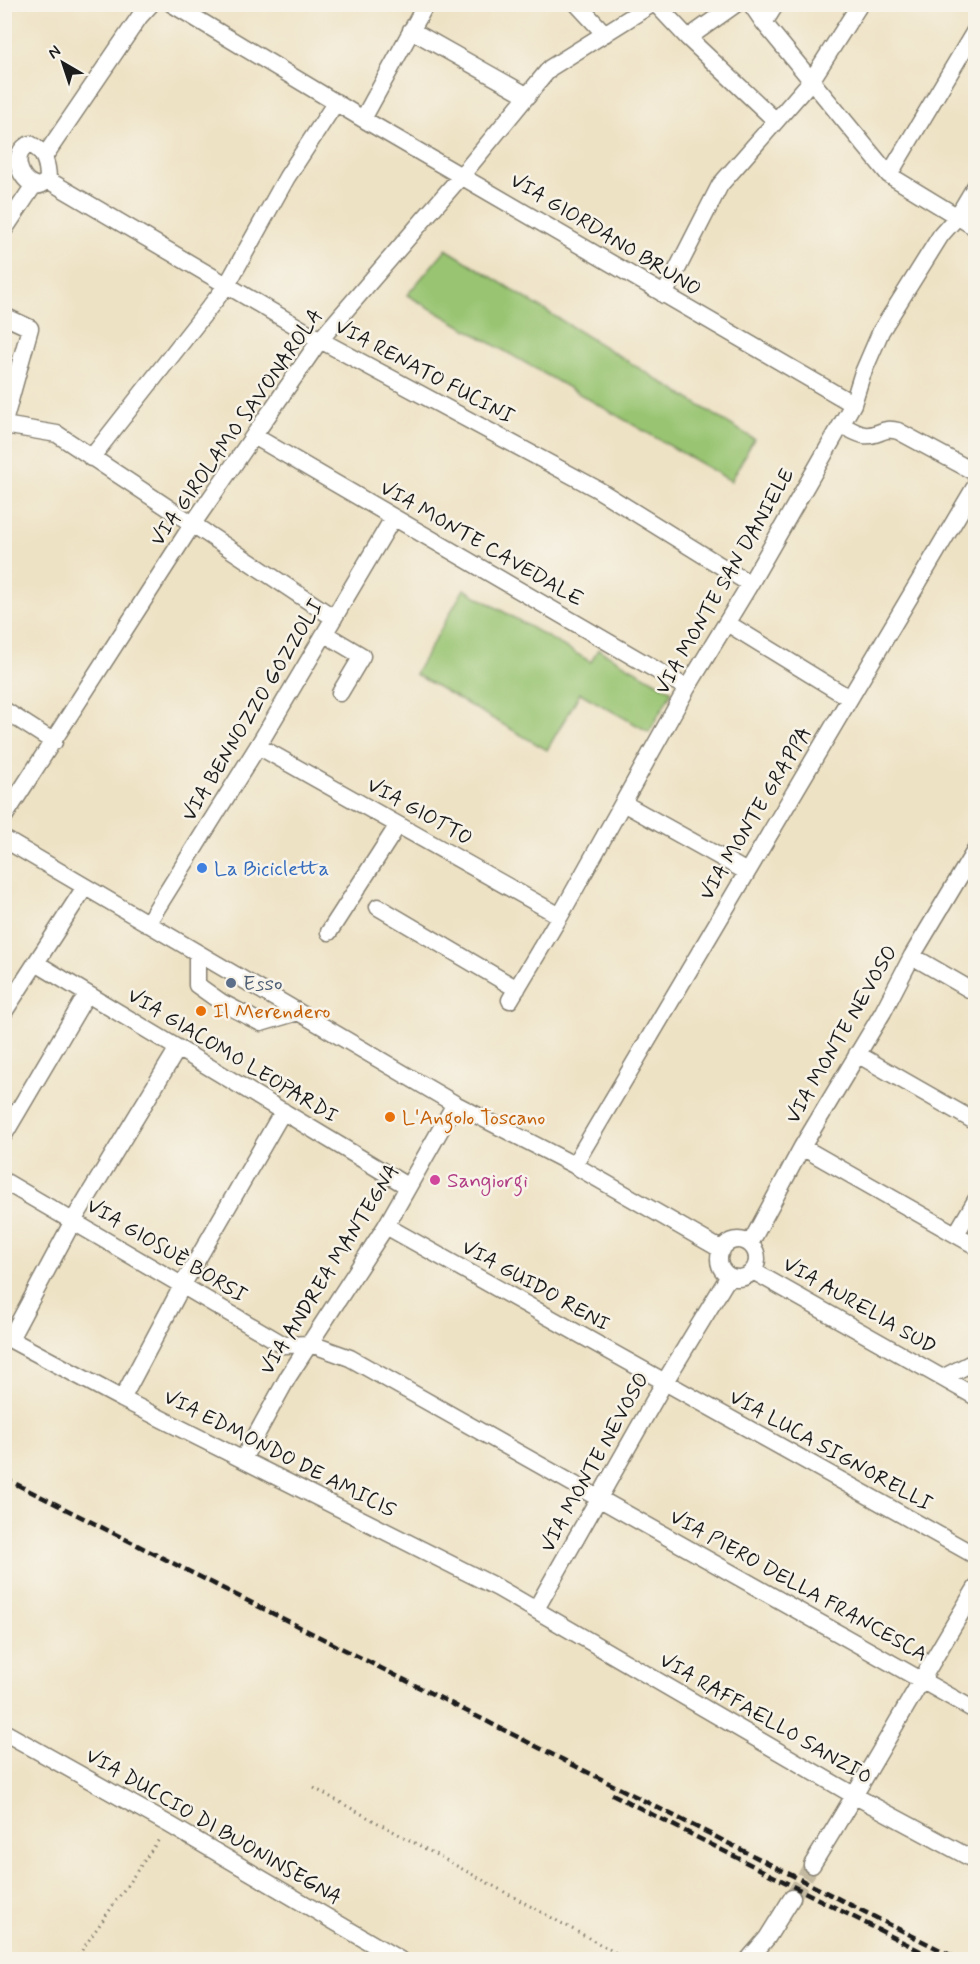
<svg xmlns="http://www.w3.org/2000/svg" width="980" height="1964" font-family="Mynerve,sans-serif">
<style>
.green{fill:#99c572;stroke:#5a7047;stroke-width:1.5}
.lines{fill:none;stroke-linecap:round;stroke-linejoin:round}
.minor-tunnel{stroke:#c4baa2;stroke-width:16;stroke-dasharray:16 8;stroke-linecap:butt}
.minor-casing{stroke:#857f70;stroke-width:19}
.path{stroke:#857f70;stroke-width:3;stroke-dasharray:1.5 4.5;stroke-linecap:butt}
.minor{stroke:#fff;stroke-width:16}
.rail{stroke:#1c1c1c;stroke-width:4.5;stroke-dasharray:9 4.5;stroke-linecap:butt}
.shop-dot{fill:#3f7fe0;stroke:#f7f3e8;stroke-width:2}
.service-dot{fill:#5c6f8a;stroke:#f7f3e8;stroke-width:2}
.food-dot{fill:#e8710a;stroke:#f7f3e8;stroke-width:2}
.hotel-dot{fill:#d1479c;stroke:#f7f3e8;stroke-width:2}
.labels{text-anchor:middle;stroke-width:5;stroke-linejoin:round;paint-order:stroke}
.street-label{font-size:21px;fill:#1c1c1c;stroke:#f7f3e8}
.shop-label{font-size:21px;fill:#366cbe;stroke:#f7f3e8;text-anchor:start}
.service-label{font-size:21px;fill:#4e5e75;stroke:#f7f3e8;text-anchor:start}
.food-label{font-size:21px;fill:#c56008;stroke:#f7f3e8;text-anchor:start}
.hotel-label{font-size:21px;fill:#b23c85;stroke:#f7f3e8;text-anchor:start}
</style>
<rect width="100%" height="100%" fill="#f7f3e8"/>
<filter id="ink" filterUnits="userSpaceOnUse"><feTurbulence type="fractalNoise" baseFrequency=".0167" numOctaves="2"/><feDisplacementMap in="SourceGraphic" scale="12" xChannelSelector="R" yChannelSelector="G"/><feConvolveMatrix kernelMatrix="1 2 1 2 8 2 1 2 1" color-interpolation-filters="sRGB"/></filter>
<filter id="wash" filterUnits="userSpaceOnUse"><feTurbulence type="fractalNoise" baseFrequency=".008" numOctaves="4" result="noise"/><feDisplacementMap in="SourceGraphic" scale="24" xChannelSelector="R" yChannelSelector="G"/><feGaussianBlur stdDeviation="1.35" result="paint"/><feColorMatrix in="noise" values="0 0 0 0 0 0 0 0 0 0 0 0 0 0 0 0 0 1.4 0 .05"/><feComposite in="paint" operator="in"/></filter>
<g filter="url(#wash)">
<rect width="100%" height="100%" fill="#eee2c4"/>
<path class="green" d="M446,249L754,439L731,481L407,295Z
M464,589L591,662L598,649L672,691L649,732L580,693L547,750L415,674Z"/>
</g>
<g filter="url(#ink)">
<g class="lines">
<path class="minor-tunnel" d="M792,1898L812,1865"/>
<g class="minor-casing">
<path id="minor" d="M172,4L363,119L853,404
M577,4L605,34
M656,4L688,38L736,4
M751,4L764,23L889,175L976,228
M764,23L776,4
M411,30L528,96
M688,38L776,121
M363,119L426,4
M30,144C45,151 48,165 48,180C44,183 40,187 35,185C19,181 10,152 30,144Z
M44,157L140,16L151,4
M889,175L976,29
M48,180L320,340L597,489L750,584
M4,230L34,185
M664,295L720,185L811,81L860,4
M4,316L30,328L4,422
M4,425L57,434L334,618
M841,425C848,428 857,434 864,435C879,437 882,426 898,431L976,473
M254,436L687,688
M91,458L227,285L287,177L336,102
M727,623L849,698
M325,634L362,656L340,693
M4,710L54,742
M258,746L560,916
M623,803L747,872
M4,817L192,525L320,340L462,175L550,68L652,4
M4,839L455,1104L574,1165L722,1250
M378,907L517,989
M147,924L258,746L393,518
M329,932L398,825
M197,953V985L221,1002L261,1023L298,1012
M912,956L976,993
M36,963L407,1186
M510,1000L560,916L687,688L750,584L853,404L862,375L881,331L941,235L957,217L976,185
M4,1012L85,887
M857,1054L976,1122
M4,1135L87,994
M802,1147L976,1246
M574,1165L976,485
M4,1181L284,1345L311,1344L350,1358L976,1711
M386,1226L976,1556
M956,1234L976,1200
M719 1259a19 19 0 1 1 38 0a19 19 0 1 1-38 0Z
M750,1244L802,1147L883,1012L912,956L976,849
M753,1271L976,1397
M4,1336L122,1399L498,1588L855,1796L976,1861
M10,1339L73,1221L178,1048
M942,1378L972,1363L976,1364
M122,1399L182,1286L283,1111
M243,1459L288,1377L386,1226L455,1104
M536,1609L664,1383L729,1276
M4,1732L170,1825L400,1960
M812,1865C869,1774 920,1680 976,1588
M748,1960L767,1938L792,1898"/>
</g>
<path class="path" d="M314,1788L629,1960
M75,1960L160,1838"/>
<use href="#minor" class="minor"/>
<path class="rail" d="M4,1478L960,1960
M612,1794L938,1960"/>
</g>
</g>
<circle class="shop-dot" cx="202" cy="868" r="6"/>
<circle class="service-dot" cx="231" cy="983" r="6"/>
<g class="food-dot">
<circle cx="201" cy="1011" r="6"/>
<circle cx="390" cy="1117" r="6"/>
</g>
<circle class="hotel-dot" cx="435" cy="1180" r="6"/>
<g class="labels">
<g class="street-label">
<text transform="translate(606 234) rotate(31)" y="7">VIA GIORDANO BRUNO</text>
<text transform="translate(425 371) rotate(28)" y="7">VIA RENATO FUCINI</text>
<text transform="translate(236 427) rotate(-55)" y="7">VIA GIROLAMO SAVONAROLA</text>
<text transform="translate(482 543) rotate(30)" y="7">VIA MONTE CAVEDALE</text>
<text transform="translate(724 581) rotate(-60)" y="7">VIA MONTE SAN DANIELE</text>
<text transform="translate(252 710) rotate(-59)" y="7">VIA BENNOZZO GOZZOLI</text>
<text transform="translate(420 811) rotate(29)" y="7">VIA GIOTTO</text>
<text transform="translate(755 813) rotate(-59)" y="7">VIA MONTE GRAPPA</text>
<text transform="translate(841 1034) rotate(-60)" y="7">VIA MONTE NEVOSO</text>
<text transform="translate(233 1055) rotate(31)" y="7">VIA GIACOMO LEOPARDI</text>
<text transform="translate(167 1250) rotate(31)" y="7">VIA GIOSUÈ BORSI</text>
<text transform="translate(329 1269) rotate(-58)" y="7">VIA ANDREA MANTEGNA</text>
<text transform="translate(536 1285) rotate(29)" y="7">VIA GUIDO RENI</text>
<text transform="translate(860 1305) rotate(30)" y="7">VIA AURELIA SUD</text>
<text transform="translate(831 1450) rotate(29)" y="7">VIA LUCA SIGNORELLI</text>
<text transform="translate(280 1453) rotate(27)" y="7">VIA EDMONDO DE AMICIS</text>
<text transform="translate(594 1462) rotate(-61)" y="7">VIA MONTE NEVOSO</text>
<text transform="translate(799 1585) rotate(29)" y="7">VIA PIERO DELLA FRANCESCA</text>
<text transform="translate(766 1718) rotate(30)" y="7">VIA RAFFAELLO SANZIO</text>
<text transform="translate(214 1826) rotate(30)" y="7">VIA DUCCIO DI BUONINSEGNA</text>
</g>
<g class="shop-label">
<text x="214" y="875">La Bicicletta</text>
</g>
<g class="service-label">
<text x="243" y="990">Esso</text>
</g>
<g class="food-label">
<text x="213" y="1018">Il Merendero</text>
<text x="402" y="1124">L'Angolo Toscano</text>
</g>
<g class="hotel-label">
<text x="447" y="1187">Sangiorgi</text>
</g>
</g>
<rect width="980" height="1964" fill="none" stroke="#f7f3e8" stroke-width="24"/>
<g transform="translate(63 63) rotate(321)" stroke="#f7f3e8" stroke-width="4.5" paint-order="stroke">
<path d="M0-4.5L10 22L0 15L-10 22Z" fill="#1c1c1c"/>
<text y="-9" font-size="16" font-weight="bold" text-anchor="middle" fill="#1c1c1c">N</text>
</g>
</svg>
